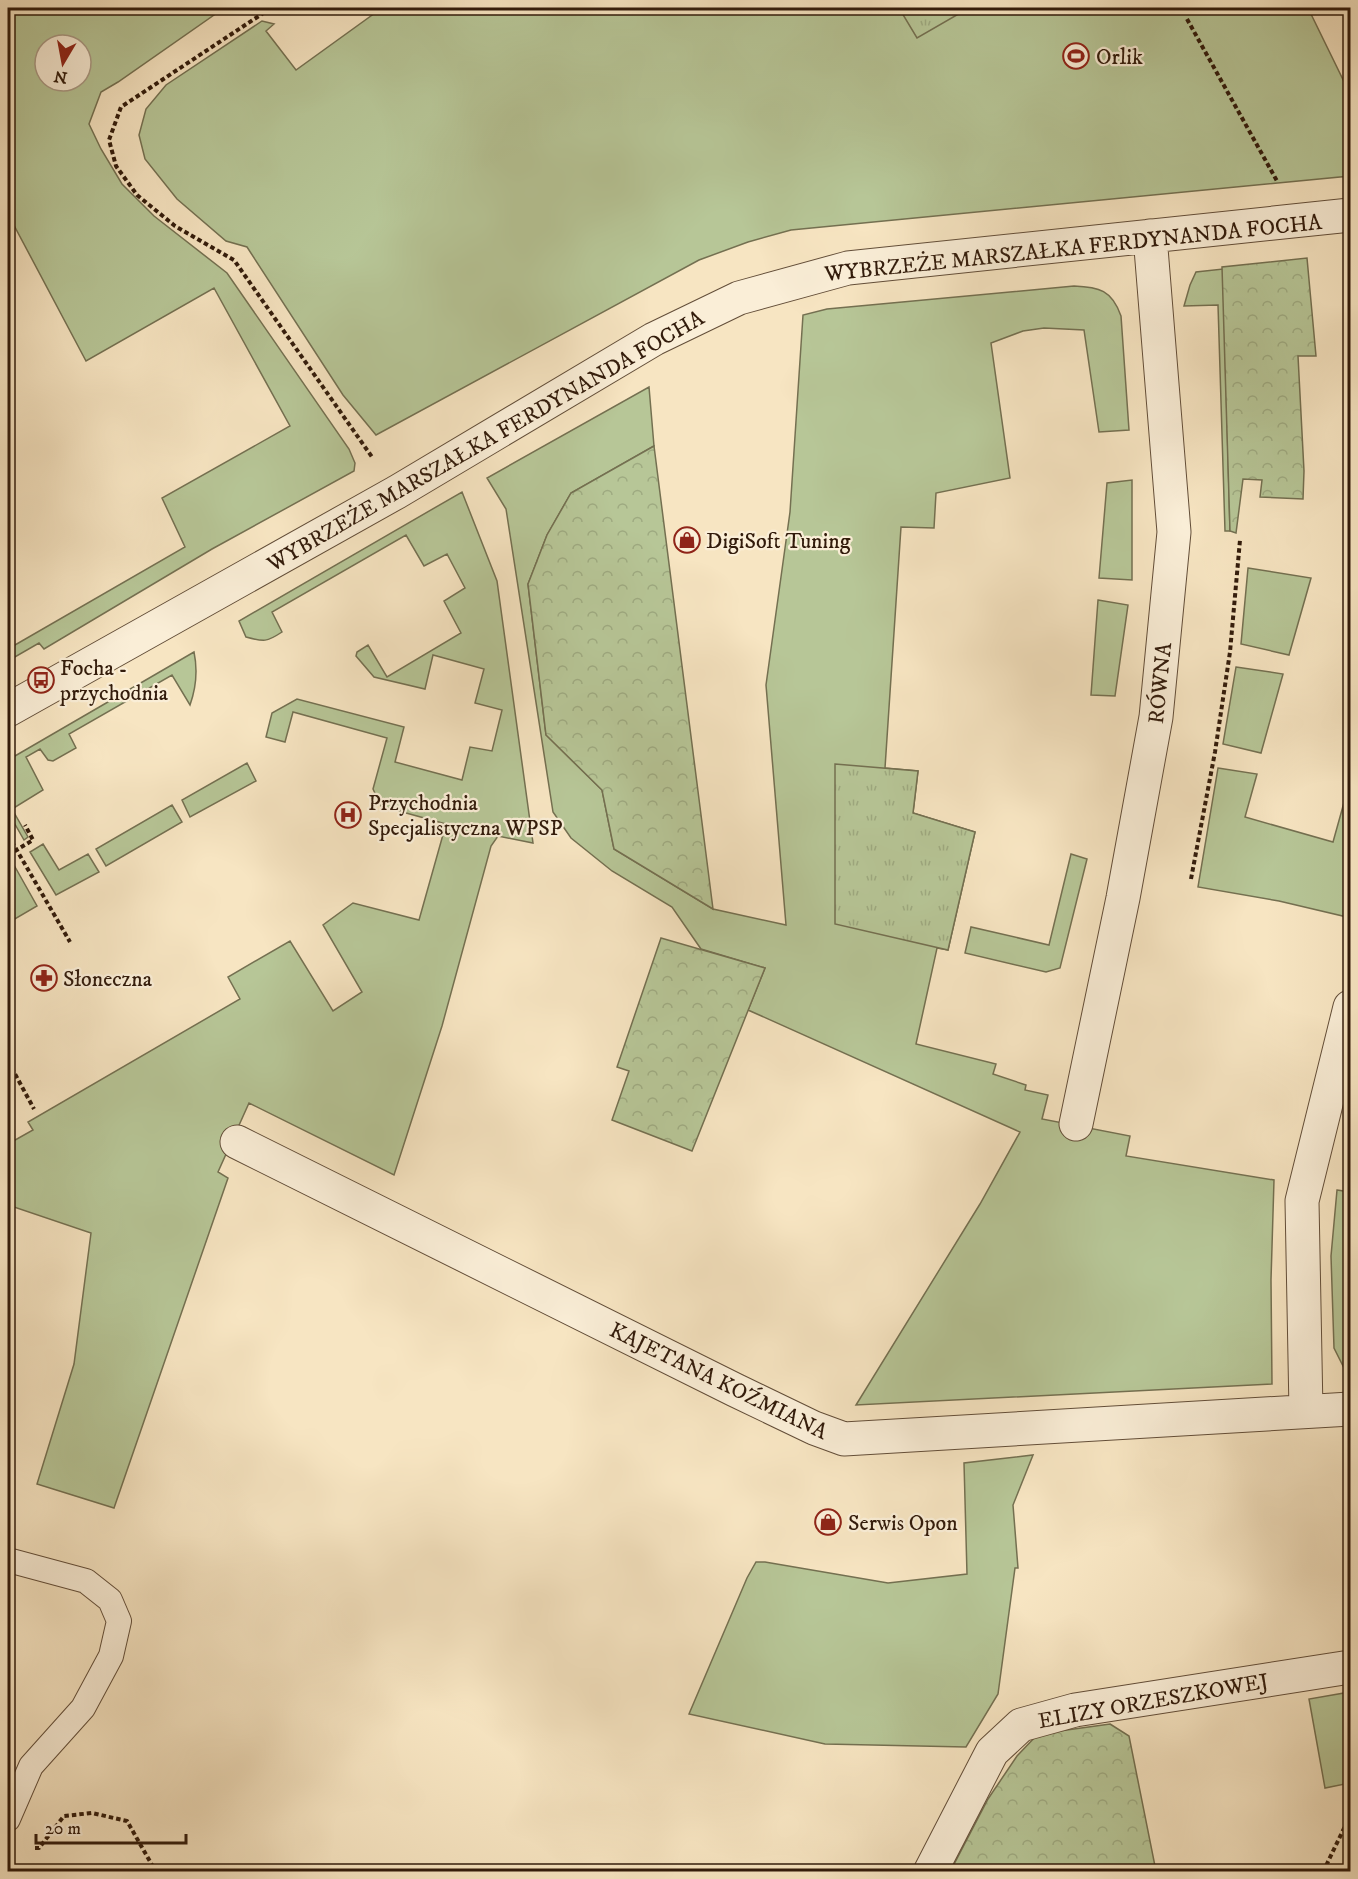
<svg xmlns="http://www.w3.org/2000/svg" width="1358" height="1879" font-family="'IM FELL DW Pica',serif">
<style>
.green{fill:#b7c697;stroke:#747051;stroke-width:1.5;fill-rule:evenodd}
.forest{fill:url(#forest-crowns);stroke:#747051;stroke-width:1.5}
.park{fill:url(#park-tufts);stroke:#747051;stroke-width:1.5}
.lines{fill:none;stroke-linecap:round;stroke-linejoin:round}
.lane-casing{stroke:#634e39;stroke-width:26}
.street-casing{stroke:#634e39;stroke-width:35}
.path{stroke:#321b0b;stroke-width:4;stroke-dasharray:4.5 3;stroke-linecap:butt}
.lane{stroke:#faeed7;stroke-width:24}
.street{stroke:#faeed7;stroke-width:33}
.labels{text-anchor:middle;stroke-width:4.5;stroke-linejoin:round;paint-order:stroke}
.poi-label{font-size:22px;fill:#321b0b;stroke:#faeed7;text-anchor:start}
.street-label{font-size:22px;fill:#321b0b;stroke:#faeed7}
</style>
<defs>
<pattern id="forest-crowns" width="20" height="18" patternUnits="userSpaceOnUse" patternTransform="scale(1.5)"><rect width="20" height="18" fill="#b7c697"/><path d="M2 6a3 3 0 1 1 6 0M12 15a3 3 0 1 1 6 0" fill="none" stroke="#9eaa81"/></pattern>
<pattern id="park-tufts" width="24" height="20" patternUnits="userSpaceOnUse" patternTransform="scale(1.5)"><rect width="24" height="20" fill="#b7c697"/><path d="M3 7l-1-3M5 7V3M7 7l1-3M15 17l-1-3M17 17v-4M19 17l1-3" fill="none" stroke="#9eaa81"/></pattern>
</defs>
<rect width="100%" height="100%" fill="#f7e5c2"/>
<filter id="stains"><feTurbulence type="fractalNoise" baseFrequency=".00333" numOctaves="4"/><feColorMatrix values="0 0 0 0 .2 0 0 0 0 .09 0 0 0 0 .02 0 0 0 .5 -.17"/></filter>
<radialGradient id="worn" r=".72"><stop offset=".6" stop-color="#630" stop-opacity="0"/><stop offset="1" stop-color="#630" stop-opacity=".3"/></radialGradient>
<path class="green" d="M8,8H224L118,82L101,92L89,124L101,149L122,184L154,216L227,273L349,449L355,463L354,471L212,549L44,649L39,643L8,661V649L185,547L162,498L290,426L214,288L86,361L8,214ZM45,45H81V81H45Z
M382,8H1308L1350,94V176L791,230L748,242L699,260L376,435L343,395L247,247L226,241L177,199L145,159L139,135L146,109L166,85L262,21L274,24L266,31L296,70Z
M1223,269L1230,531H1225L1218,305L1184,306L1190,285L1196,272Z
M1074,286C1099,287 1112,290 1121,316L1129,430L1099,432L1084,330L1044,328L1023,331L991,343L1010,478L936,493L934,528L901,527L885,768L918,771L913,813L975,832L948,950L937,948L916,1044L996,1064L993,1074L1026,1085L1025,1090L1048,1095L1042,1119L1130,1136L1126,1156L1274,1180L1271,1280L1272,1384L856,1405L980,1204L1020,1132L748,1010L765,968L701,949L672,907L612,871L571,838L553,812L506,509L487,478L649,387L654,446L571,493L547,535L528,584L546,735L602,790L614,849L713,909L786,925L766,685L790,512L803,315L827,309Z
M1132,480V580L1099,578L1107,483Z
M462,492L497,581L533,843L498,836L491,846L442,1026L394,1175L249,1103L218,1172L228,1178L114,1508L37,1484L74,1364L91,1233L8,1205V1144L33,1130L28,1122L240,999L228,977L290,941L333,1011L362,992L323,925L353,903L419,920L446,824L381,806L373,789L387,738L293,712L285,742L266,737L272,713L297,699L404,727L395,762L462,780L470,747L492,751L502,710L475,703L484,669L433,655L425,689L374,677L356,656L357,652L368,645L387,677L461,633L444,601L465,588L447,554L424,566L406,535L272,612L282,632C267,642 264,642 246,637L239,621Z
M1248,568L1311,578L1289,655L1241,644Z
M1098,600L1128,605L1115,696L1091,695Z
M194,652C198,671 196,688 190,705L172,675L69,734L76,748L53,761L48,760L40,749L26,757L43,790L12,809L28,837L24,840L8,812V760Z
M1236,667L1283,674L1261,753L1223,744Z
M247,763L256,781L190,817L182,800Z
M1218,768L1257,774L1245,817L1333,842L1350,781V903L1347,917L1279,901L1198,887Z
M172,805L182,822L106,866L96,849Z
M43,844L59,870L88,854L99,872L56,895L30,852Z
M1071,854L1087,859L1060,968L1046,972L965,953L971,927L1049,945Z
M10,858L37,906L8,923V859Z
M1337,1190L1350,1192V1371L1344,1368L1334,1348L1331,1256Z
M1033,1455L1013,1505L1018,1568H1015L998,1694L966,1747L825,1744L689,1714L747,1578L756,1562H765L888,1583L967,1574L964,1463Z
M1350,1692V1783L1325,1788L1309,1699Z"/>
<path class="forest" d="M1307,258L1316,356H1298L1304,471L1303,499L1260,497L1262,480L1243,479L1236,533L1230,531L1222,267Z
M654,446L713,909L614,849L602,790L546,735L528,584L547,535L571,493Z
M661,938L765,968L692,1151L612,1120L629,1071L617,1067Z
M1110,1724L1129,1736L1156,1871L950,1872L988,1799L1017,1756L1038,1734Z"/>
<path class="park" d="M899,8H969L917,38Z
M835,764L918,771L913,813L975,832L948,950L835,924Z"/>
<g class="lines">
<g class="lane-casing">
<path id="lane" d="M8,1560L86,1581L110,1600L119,1621L111,1656L83,1708L31,1766L8,1819"/>
</g>
<g class="street-casing">
<path id="street" d="M8,710L397,492L654,339L739,298L848,268L1350,215
M1076,1124L1123,898L1156,717L1174,532L1150,236
M237,1142L735,1390L814,1428L844,1439L1350,1409
M1306,1411L1302,1201L1350,1007
M930,1872L992,1752L1021,1725L1075,1710L1350,1667"/>
</g>
<path class="path" d="M271,8L121,107L109,140L116,166L137,195L175,226L234,260L372,457
M1187,19L1277,181
M8,835L70,942
M8,855L33,840L25,825
M1191,879L1215,752L1230,652L1240,540
M8,1061L34,1109
M35,1848H39L64,1816L92,1813L127,1821L156,1872
M1323,1872L1350,1816"/>
<use href="#lane" class="lane"/>
<use href="#street" class="street"/>
</g>
<defs>
<g id="stadium-ring" transform="scale(1.35)"><circle r="9.5" fill="#faeed7" stroke="#8f2418" stroke-width="1.5"/><path d="M0-5a6.5 5 0 1 0 0 10a6.5 5 0 1 0 0-10ZM-3.5-1.8h7v3.6h-7Z" fill="#8f2418"/></g>
<g id="shop-ring" transform="scale(1.35)"><circle r="9.5" fill="#faeed7" stroke="#8f2418" stroke-width="1.5"/><path d="M-5-2.5h2.3a2.7 3.5 0 0 1 5.4 0H5L5.5 6h-11ZM-1.5-2.5h3a1.5 2.3 0 0 0-3 0Z" fill="#8f2418"/></g>
<g id="bus-ring" transform="scale(1.35)"><circle r="9.5" fill="#faeed7" stroke="#8f2418" stroke-width="1.5"/><path d="M-5-6H5V4H4V6H2V4H-2V6H-4V4H-5ZM-3.5-4V0h7V-4ZM-3.5 1.2v1.5H-2V1.2ZM2 1.2v1.5H3.5V1.2Z" fill="#8f2418"/></g>
<g id="hospital-ring" transform="scale(1.35)"><circle r="9.5" fill="#faeed7" stroke="#8f2418" stroke-width="1.5"/><path d="M-5-5h3v3.5h4V-5h3V5h-3V1.5h-4V5h-3Z" fill="#8f2418"/></g>
<g id="pharmacy-ring" transform="scale(1.35)"><circle r="9.5" fill="#faeed7" stroke="#8f2418" stroke-width="1.5"/><path d="M-2-6h4v4h4v4h-4v4h-4v-4h-4v-4h4Z" fill="#8f2418"/></g>
</defs>
<g fill-rule="evenodd">
<use href="#stadium-ring" x="1076" y="56"/>
<use href="#shop-ring" x="687" y="540"/>
<use href="#bus-ring" x="41" y="680"/>
<use href="#hospital-ring" x="348" y="815"/>
<use href="#pharmacy-ring" x="44" y="978"/>
<use href="#shop-ring" x="828" y="1522"/>
</g>
<g class="labels">
<g class="poi-label">
<text x="1096" y="64">Orlik</text>
<text x="706" y="548">DigiSoft Tuning</text>
<text x="60" y="675">Focha -<tspan x="60" dy="25">przychodnia</tspan></text>
<text x="368" y="810">Przychodnia<tspan x="368" dy="25">Specjalistyczna WPSP</tspan></text>
<text x="63" y="986">Słoneczna</text>
<text x="848" y="1530">Serwis Opon</text>
</g>
<g class="street-label">
<text transform="translate(1073 247) rotate(-6)" y="8">WYBRZEŻE MARSZAŁKA FERDYNANDA FOCHA</text>
<text transform="translate(485 440) rotate(-30)" y="8">WYBRZEŻE MARSZAŁKA FERDYNANDA FOCHA</text>
<text transform="translate(1159 683) rotate(-84)" y="8">RÓWNA</text>
<text transform="translate(719 1380) rotate(26)" y="8">KAJETANA KOŹMIANA</text>
<text transform="translate(1153 1700) rotate(-10)" y="8">ELIZY ORZESZKOWEJ</text>
</g>
</g>
<rect width="1358" height="1879" fill="none" stroke="#f7e5c2" stroke-width="30"/>
<rect x="9" y="9" width="1340" height="1861" fill="none" stroke="#321b0b" stroke-width="3"/>
<rect x="15" y="15" width="1328" height="1849" fill="none" stroke="#321b0b" stroke-width="1.5"/>
<g transform="translate(63 63) rotate(190)"><circle r="28" fill="#faeed7" stroke="#aa9a85" stroke-width="1.5"/>
<path d="M0-4.5L10 22L0 15L-10 22Z" fill="#8f2418"/>
<text y="-9" font-size="16" font-weight="bold" text-anchor="middle" fill="#321b0b">N</text>
</g>
<path d="M36 1834v9h150v-9" fill="none" stroke="#321b0b" stroke-width="3"/>
<text x="45" y="1834" font-size="18" fill="#321b0b" stroke="#faeed7" stroke-width="4.5" paint-order="stroke">20 m</text>
<rect width="100%" height="100%" filter="url(#stains)"/>
<rect width="100%" height="100%" fill="url(#worn)"/>
</svg>
